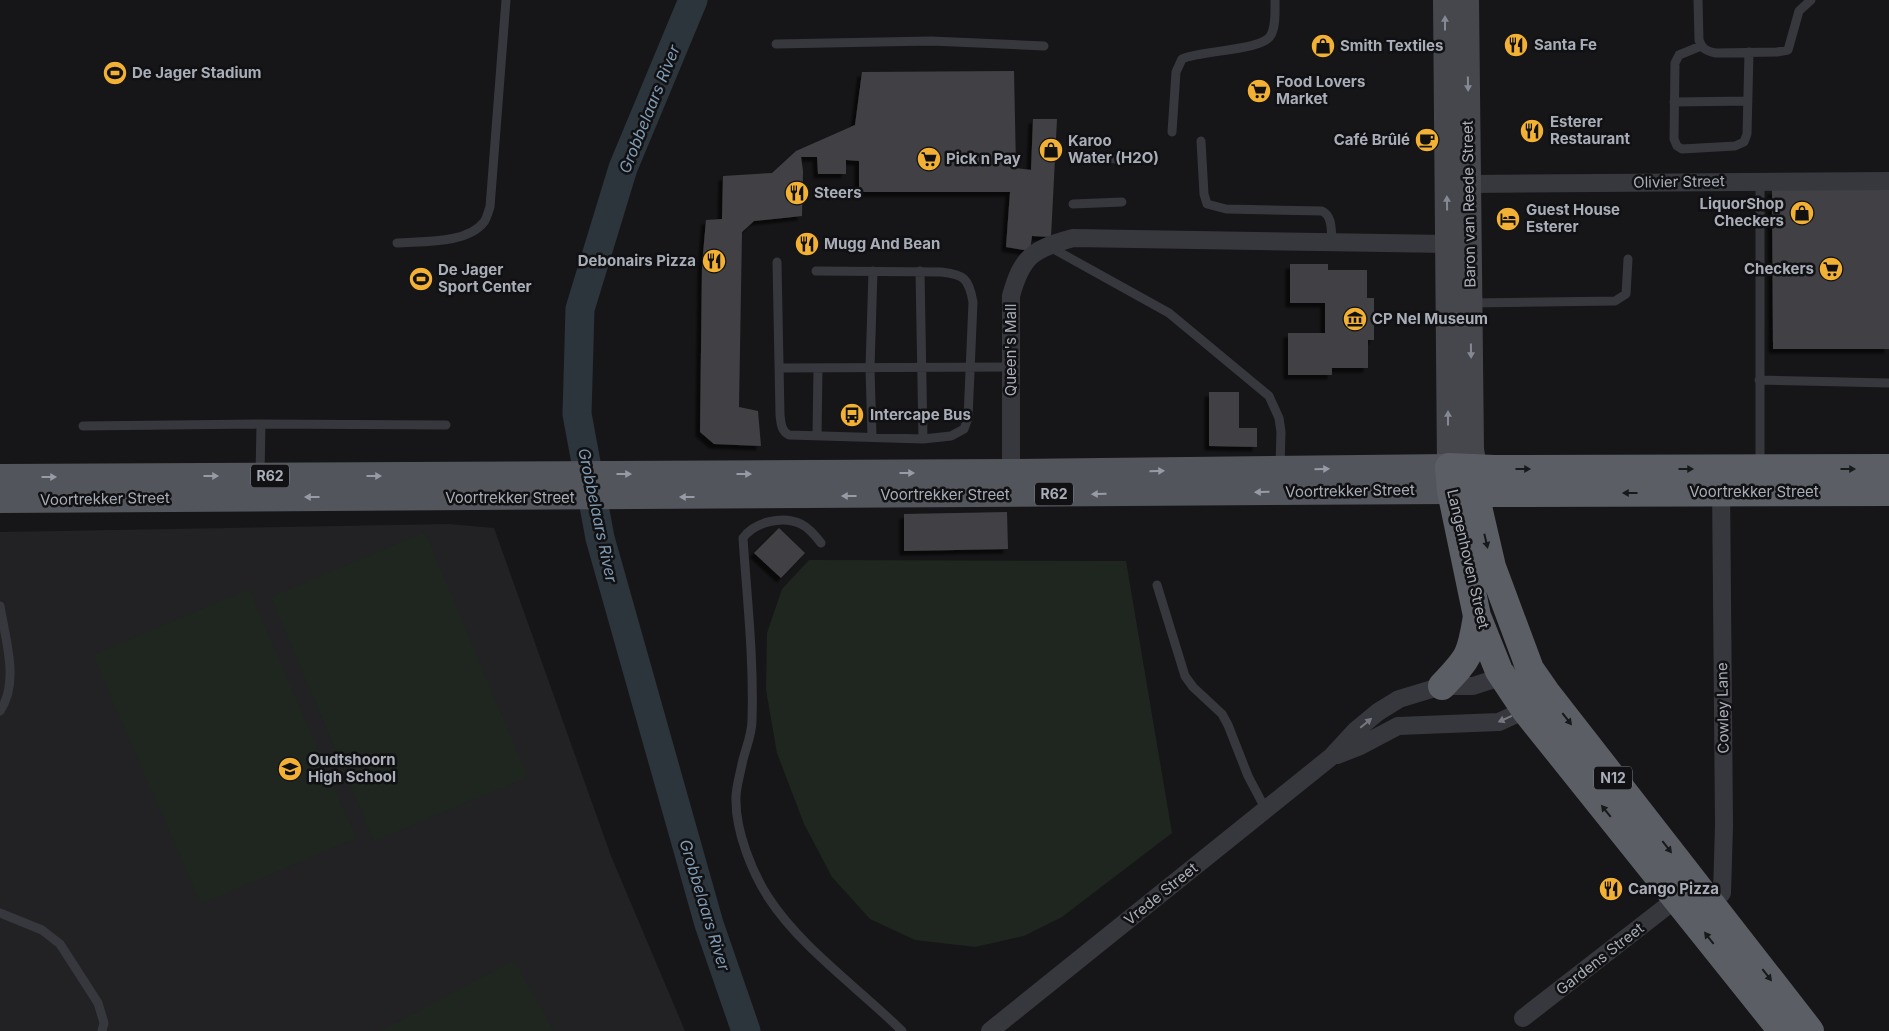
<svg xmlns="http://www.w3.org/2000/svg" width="1889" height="1031" font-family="Inter,sans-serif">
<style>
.built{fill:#222225}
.green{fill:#1e261f}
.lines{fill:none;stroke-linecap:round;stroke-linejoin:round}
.river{stroke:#2c353c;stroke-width:29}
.building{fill:#404145;filter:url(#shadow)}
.service{stroke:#37383d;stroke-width:9}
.minor{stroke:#37383d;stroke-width:18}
.secondary{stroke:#45474d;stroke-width:24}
.primary{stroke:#53555c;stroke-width:26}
.trunk{stroke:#5b5e65;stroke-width:28}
.oneway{fill:#858993}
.oneway2{fill:#979ba6}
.oneway3{fill:#18191b}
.oneway4{fill:#757881}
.labels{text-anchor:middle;stroke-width:5;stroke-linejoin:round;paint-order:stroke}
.shield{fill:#111113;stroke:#7b7e86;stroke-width:1}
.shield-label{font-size:14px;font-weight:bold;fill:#a8adb8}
.poi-label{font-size:15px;font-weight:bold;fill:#a8adb8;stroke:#111113;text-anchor:start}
.street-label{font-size:15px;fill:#a8adb8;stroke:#111113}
.water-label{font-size:16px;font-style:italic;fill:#7f9bb3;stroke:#111113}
</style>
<defs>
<filter id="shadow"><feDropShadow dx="-4.5" dy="4.5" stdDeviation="1" flood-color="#0009"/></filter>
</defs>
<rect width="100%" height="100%" fill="#161618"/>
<path class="built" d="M449,524L494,528L611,856L685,1031H0V532Z"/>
<path class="green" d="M425,532L528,777L374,841L271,597Z
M809,560L1126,561L1172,833L1062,917L1024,936L975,947L915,940L870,919L832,877L804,824L777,753L766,690L767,633L782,589Z
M249,589L356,838L201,904L93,655Z
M514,960L554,1031H381Z"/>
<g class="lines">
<path class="river" d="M693,0L623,168L580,309L577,414L600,538L709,924L746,1031"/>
</g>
<path class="building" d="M1014,71L1016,168L1031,170L1033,119H1057L1051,237L1032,236L1030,251L1006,247L1010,192H859V161L846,160V174H818L817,157H801L803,171L802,216L754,221L742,232L739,407L758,411L761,446L714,444L700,432L702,266L706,220L722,219L723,176L772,173L796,151L855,125L862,72Z
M1772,190H1889V349H1773Z
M1290,264H1328V270H1367V298H1374V340H1368V368H1332V375H1288V333H1325V303H1290Z
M1209,392H1239V428H1257V447L1209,446Z
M1007,512L1008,549L904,551V514Z
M779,528L805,553L781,578L754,553Z"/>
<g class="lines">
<path class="service" d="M1698,0L1699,40C1702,49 1706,51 1716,53L1777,52L1788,50L1799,11L1811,0
M776,44L931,41L1044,46
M1701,46L1679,55L1675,63L1674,139L1677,146L1682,149L1735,146L1744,142L1747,134L1749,52
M1674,102L1748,101
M1172,132L1176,72L1182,59C1201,50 1263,51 1271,35C1276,26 1275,10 1275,0
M1201,141L1204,194L1207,204L1226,209L1322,211C1333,216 1331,232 1332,242
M1073,157L1119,159
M1073,204L1122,202
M397,243C423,241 467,244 484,222C487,218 488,212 490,207L506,0
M1050,247L1169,313L1269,396L1279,418L1281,432L1280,467
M777,262L780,415C781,423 781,431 789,435L923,439L951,436L964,429L968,418L973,302C969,279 964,274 941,272L816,271
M920,271L923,439
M1471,303L1615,301L1626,294L1628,259
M779,368L1011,367
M1759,380L1889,383
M83,426L261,424
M817,436L818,368
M872,437L870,368L873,271
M1760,465V181
M260,475L261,424L446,425
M821,543C815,535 809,528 801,524C783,515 754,522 743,538C747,599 754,659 752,720C752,736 745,749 742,764C740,775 735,790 736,801C736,832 752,872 768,897C801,948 859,988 902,1031
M1157,585L1185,676L1193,687L1222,714L1228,725L1248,776L1266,810
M0,606C5,638 20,682 0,711
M0,913L42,930L60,944L98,1003L104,1023L102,1031"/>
<path class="minor" d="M1469,184L1889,181
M1011,482V296C1022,256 1033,249 1073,238L1448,244
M1337,755L1360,746L1398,726L1499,722L1525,710L1532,704
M1523,1018L1676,899L1691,896L1712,904L1722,893L1724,825L1721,483
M990,1031L1331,757L1355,731L1378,712L1399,699L1442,686H1473L1510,674"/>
<path class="secondary" d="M1445,0L1449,467
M1467,0L1472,449L1475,468"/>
<path class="primary" d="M0,477L1011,472L1449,467
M0,500L1451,491"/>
<path class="trunk" d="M1475,468L1479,511L1492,567L1530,669L1546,692L1810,1031
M1459,492L1477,493L1889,492
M1442,686C1469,658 1471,655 1477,616
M1782,1031L1525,710L1499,671L1477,616L1451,491L1449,467L1494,469L1889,468"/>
</g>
<defs><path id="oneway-solid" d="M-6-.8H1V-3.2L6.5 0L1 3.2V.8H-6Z" transform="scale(1.25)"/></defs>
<g class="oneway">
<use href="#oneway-solid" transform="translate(1445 23) rotate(-90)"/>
<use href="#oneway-solid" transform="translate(1468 84) rotate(89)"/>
<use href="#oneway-solid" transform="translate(1447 203) rotate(-91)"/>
<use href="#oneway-solid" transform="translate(1471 351) rotate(89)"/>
<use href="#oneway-solid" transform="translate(1448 418) rotate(-90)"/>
</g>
<g class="oneway2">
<use href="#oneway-solid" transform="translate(1322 469) rotate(-1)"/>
<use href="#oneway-solid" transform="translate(1157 471) rotate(-1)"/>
<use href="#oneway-solid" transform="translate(907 473)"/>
<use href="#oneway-solid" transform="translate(624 474)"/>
<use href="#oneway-solid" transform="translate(744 474)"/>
<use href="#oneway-solid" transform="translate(211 476)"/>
<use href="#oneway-solid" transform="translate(374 476)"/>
<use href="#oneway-solid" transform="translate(49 477)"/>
<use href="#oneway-solid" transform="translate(1262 492) rotate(179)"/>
<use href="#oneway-solid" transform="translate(1099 494) rotate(179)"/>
<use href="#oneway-solid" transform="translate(849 496) rotate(180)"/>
<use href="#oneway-solid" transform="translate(312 497) rotate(-180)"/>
<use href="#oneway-solid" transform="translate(687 497) rotate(180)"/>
</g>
<g class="oneway3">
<use href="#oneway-solid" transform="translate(1523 469)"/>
<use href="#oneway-solid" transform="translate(1686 469)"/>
<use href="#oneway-solid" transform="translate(1848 469)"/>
<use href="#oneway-solid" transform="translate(1630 493) rotate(180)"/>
<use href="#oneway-solid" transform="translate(1486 541) rotate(77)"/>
<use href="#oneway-solid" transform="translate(1567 719) rotate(52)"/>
<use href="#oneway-solid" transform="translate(1606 811) rotate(-129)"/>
<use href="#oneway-solid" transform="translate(1667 847) rotate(52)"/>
<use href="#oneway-solid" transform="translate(1709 938) rotate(-128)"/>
<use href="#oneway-solid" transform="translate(1767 975) rotate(52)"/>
</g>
<g class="oneway4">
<use href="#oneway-solid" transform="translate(1505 719) rotate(156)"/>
<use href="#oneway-solid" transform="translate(1366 723) rotate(-40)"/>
</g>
<defs>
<g id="restaurant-disc" transform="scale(1.25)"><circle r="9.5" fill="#f2b134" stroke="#111113"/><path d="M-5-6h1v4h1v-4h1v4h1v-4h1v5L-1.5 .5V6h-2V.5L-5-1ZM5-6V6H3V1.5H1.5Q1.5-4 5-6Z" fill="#111"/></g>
<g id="shop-disc" transform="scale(1.25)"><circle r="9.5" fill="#f2b134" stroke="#111113"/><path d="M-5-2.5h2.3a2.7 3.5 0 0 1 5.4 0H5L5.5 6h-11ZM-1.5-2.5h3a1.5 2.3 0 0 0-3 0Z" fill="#111"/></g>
<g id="stadium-disc" transform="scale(1.25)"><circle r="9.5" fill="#f2b134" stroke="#111113"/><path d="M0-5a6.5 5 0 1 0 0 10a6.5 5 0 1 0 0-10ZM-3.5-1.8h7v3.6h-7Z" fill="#111"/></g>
<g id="supermarket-disc" transform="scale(1.25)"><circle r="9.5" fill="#f2b134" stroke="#111113"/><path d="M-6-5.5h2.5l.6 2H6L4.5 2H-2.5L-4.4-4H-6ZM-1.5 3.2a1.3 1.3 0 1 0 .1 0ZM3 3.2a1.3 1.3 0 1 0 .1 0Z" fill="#111"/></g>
<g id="cafe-disc" transform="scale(1.25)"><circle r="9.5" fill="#f2b134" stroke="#111113"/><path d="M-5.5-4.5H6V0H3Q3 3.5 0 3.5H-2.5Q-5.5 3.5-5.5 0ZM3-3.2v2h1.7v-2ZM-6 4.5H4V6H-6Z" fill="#111"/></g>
<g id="hotel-disc" transform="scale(1.25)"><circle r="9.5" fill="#f2b134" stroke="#111113"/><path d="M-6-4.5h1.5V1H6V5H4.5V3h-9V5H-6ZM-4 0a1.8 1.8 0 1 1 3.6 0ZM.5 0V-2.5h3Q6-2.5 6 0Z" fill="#111"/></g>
<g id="museum-disc" transform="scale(1.25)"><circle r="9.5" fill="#f2b134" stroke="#111113"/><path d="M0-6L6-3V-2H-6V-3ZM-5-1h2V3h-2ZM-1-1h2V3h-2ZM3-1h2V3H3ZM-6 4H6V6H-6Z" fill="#111"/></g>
<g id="bus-disc" transform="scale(1.25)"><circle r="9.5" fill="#f2b134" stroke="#111113"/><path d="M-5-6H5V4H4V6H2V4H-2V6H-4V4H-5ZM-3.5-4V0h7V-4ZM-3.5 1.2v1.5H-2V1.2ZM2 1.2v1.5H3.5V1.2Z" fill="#111"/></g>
<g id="school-disc" transform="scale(1.25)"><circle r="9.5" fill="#f2b134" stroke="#111113"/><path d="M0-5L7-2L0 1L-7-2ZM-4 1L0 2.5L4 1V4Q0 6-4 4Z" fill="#111"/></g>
</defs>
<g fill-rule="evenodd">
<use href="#restaurant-disc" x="1516" y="45"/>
<use href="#shop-disc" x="1323" y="46"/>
<use href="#stadium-disc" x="115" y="73"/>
<use href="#supermarket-disc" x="1259" y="91"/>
<use href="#restaurant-disc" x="1532" y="131"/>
<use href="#cafe-disc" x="1427" y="140"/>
<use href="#shop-disc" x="1051" y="150"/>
<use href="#supermarket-disc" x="929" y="159"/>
<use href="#restaurant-disc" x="797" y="193"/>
<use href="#shop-disc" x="1802" y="213"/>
<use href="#hotel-disc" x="1508" y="219"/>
<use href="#restaurant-disc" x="807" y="244"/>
<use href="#restaurant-disc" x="714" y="261"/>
<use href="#supermarket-disc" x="1831" y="269"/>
<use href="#stadium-disc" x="421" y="279"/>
<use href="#museum-disc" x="1355" y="319"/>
<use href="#bus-disc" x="852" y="415"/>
<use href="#school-disc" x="290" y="769"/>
<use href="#restaurant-disc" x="1611" y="889"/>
</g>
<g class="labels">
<g class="shield">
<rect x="251" y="464.5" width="38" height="23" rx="4"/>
<rect x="1035" y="482.5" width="38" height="23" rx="4"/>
<rect x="1594" y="766.5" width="38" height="23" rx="4"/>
</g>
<g class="shield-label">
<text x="270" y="481">R62</text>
<text x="1054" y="499">R62</text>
<text x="1613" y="783">N12</text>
</g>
<g class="poi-label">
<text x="1534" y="50">Santa Fe</text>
<text x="1340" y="51">Smith Textiles</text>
<text x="132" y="78">De Jager Stadium</text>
<text x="1276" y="87">Food Lovers<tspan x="1276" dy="17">Market</tspan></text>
<text x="1550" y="127">Esterer<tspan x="1550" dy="17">Restaurant</tspan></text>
<text x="1410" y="145" text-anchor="end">Café Brûlé</text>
<text x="1068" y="146">Karoo<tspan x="1068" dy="17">Water (H2O)</tspan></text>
<text x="946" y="164">Pick n Pay</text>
<text x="814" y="198">Steers</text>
<text x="1784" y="209" text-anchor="end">LiquorShop<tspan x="1784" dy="17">Checkers</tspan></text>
<text x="1526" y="215">Guest House<tspan x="1526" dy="17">Esterer</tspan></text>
<text x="824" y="249">Mugg And Bean</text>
<text x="696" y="266" text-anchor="end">Debonairs Pizza</text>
<text x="1814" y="274" text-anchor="end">Checkers</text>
<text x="438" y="275">De Jager<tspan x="438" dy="17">Sport Center</tspan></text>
<text x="1372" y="324">CP Nel Museum</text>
<text x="870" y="420">Intercape Bus</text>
<text x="308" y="765">Oudtshoorn<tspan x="308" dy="17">High School</tspan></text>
<text x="1628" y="894">Cango Pizza</text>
</g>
<g class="street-label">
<text transform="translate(1679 182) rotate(-1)" y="5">Olivier Street</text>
<text transform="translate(1469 204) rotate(-91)" y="5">Baron van Reede Street</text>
<text transform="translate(1011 350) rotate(-90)" y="5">Queen's Mall</text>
<text transform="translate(1350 491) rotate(-1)" y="5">Voortrekker Street</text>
<text x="1754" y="497">Voortrekker Street</text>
<text x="945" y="500">Voortrekker Street</text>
<text x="510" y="503">Voortrekker Street</text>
<text transform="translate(105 499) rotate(-1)" y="5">Voortrekker Street</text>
<text transform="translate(1468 559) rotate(77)" y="5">Langenhoven Street</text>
<text transform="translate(1723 708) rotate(-91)" y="5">Cowley Lane</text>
<text transform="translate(1161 894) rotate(-39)" y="5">Vrede Street</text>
<text transform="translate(1600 959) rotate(-38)" y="5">Gardens Street</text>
</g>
<g class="water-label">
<text transform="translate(649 109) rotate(-68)" y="6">Grobbelaars River</text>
<text transform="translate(598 515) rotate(78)" y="6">Grobbelaars River</text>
<text transform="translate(705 905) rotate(73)" y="6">Grobbelaars River</text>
</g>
</g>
</svg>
